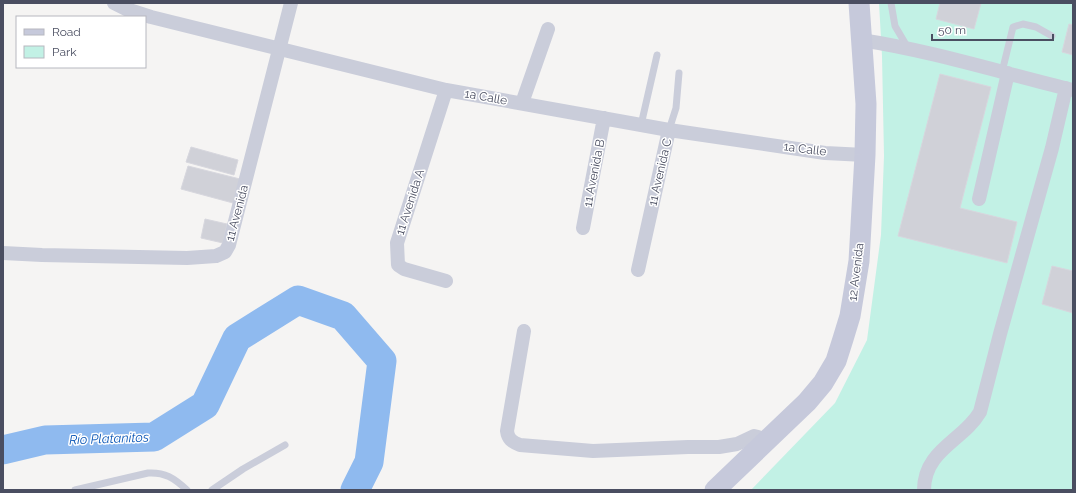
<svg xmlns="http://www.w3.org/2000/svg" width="1076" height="493" font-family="Raleway,sans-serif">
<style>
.green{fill:#c2f1e5}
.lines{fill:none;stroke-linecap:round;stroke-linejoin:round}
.river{stroke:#8fbaef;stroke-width:29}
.building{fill:#d0d1d8;stroke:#d7d7de}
.lane{stroke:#cacdda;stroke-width:7}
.street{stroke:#cacdda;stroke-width:14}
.secondary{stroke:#c6c9db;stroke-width:21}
.labels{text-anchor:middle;stroke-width:3;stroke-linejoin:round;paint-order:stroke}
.street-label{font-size:12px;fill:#4a4e61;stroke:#fff}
.water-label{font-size:13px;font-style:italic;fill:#0955b5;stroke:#fff}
</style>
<rect width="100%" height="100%" fill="#f5f4f3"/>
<path class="green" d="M879,3H1073V490H751L835,403L867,340L881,235L884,156L882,56Z"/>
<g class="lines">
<path class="river" d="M3,450L45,440L154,437L205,405L237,338L298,300L343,316L382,361L369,462L355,490"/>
</g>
<path class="building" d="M940,3H981L974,29L936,19Z
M1069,24L1073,25V55L1062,52Z
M940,74L991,87L960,208L1017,222L1007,263L898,236Z
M191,147L238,160L234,175L186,162Z
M188,166L240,179L233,203L181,189Z
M205,219L227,224L223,243L201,238Z
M1052,266L1073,271V313L1042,304Z"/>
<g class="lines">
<path class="lane" d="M891,3L895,26L908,48
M1002,72L1013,27L1023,24L1036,27L1052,36
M641,125L657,55
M669,130L676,108L679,73
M75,490L148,473C165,472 174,478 187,490
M212,490L243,469L285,445"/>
<path class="street" d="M114,3L126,9L151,17L446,90L669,130L825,153L865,155
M861,40C933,51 1002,73 1073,90
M446,90L397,243L398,265L404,269L446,281
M522,103L548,29
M979,199L1008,73
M583,228L604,118
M3,253L42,255L187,258L216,256L225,252L229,245L291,3
M638,270L669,130
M524,331L507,431C508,439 512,442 520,445L593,451L688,447H719L737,444L754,436L758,437L764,444
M924,490C924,450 963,441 980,412L1000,334L1052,148L1066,88"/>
<path class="secondary" d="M715,490L807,402L823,383L836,361L843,339L850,316L859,261L865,155L866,104L859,3"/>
</g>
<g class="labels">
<g class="street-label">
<text transform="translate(486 97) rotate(10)" y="4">1a Calle</text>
<text transform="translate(805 149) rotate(7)" y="4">1a Calle</text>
<text transform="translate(660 172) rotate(-77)" y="4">11 Avenida C</text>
<text transform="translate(594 173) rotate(-79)" y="4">11 Avenida B</text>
<text transform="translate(410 202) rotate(-72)" y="4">11 Avenida A</text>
<text transform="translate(237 213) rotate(-75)" y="4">11 Avenida</text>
<text transform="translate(856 272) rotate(-83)" y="4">12 Avenida</text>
</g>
<g class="water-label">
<text transform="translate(109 438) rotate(-2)" y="5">Río Platanitos</text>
</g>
</g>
<rect width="1076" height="493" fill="none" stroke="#4a4e61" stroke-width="8"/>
<rect x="16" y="16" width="130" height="52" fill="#ffffff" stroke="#b7b8c0"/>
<rect x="24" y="29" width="20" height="6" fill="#c6c9db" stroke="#b7b8c0"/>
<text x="52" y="36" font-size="12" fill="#4a4e61">Road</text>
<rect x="24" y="46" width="20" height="12" fill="#c2f1e5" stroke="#b7b8c0"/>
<text x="52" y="56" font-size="12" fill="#4a4e61">Park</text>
<path d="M932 34v6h121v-6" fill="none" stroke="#4a4e61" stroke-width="2"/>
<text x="938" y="34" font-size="12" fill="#4a4e61" stroke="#ffffff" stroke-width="3" paint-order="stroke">50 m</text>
</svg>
